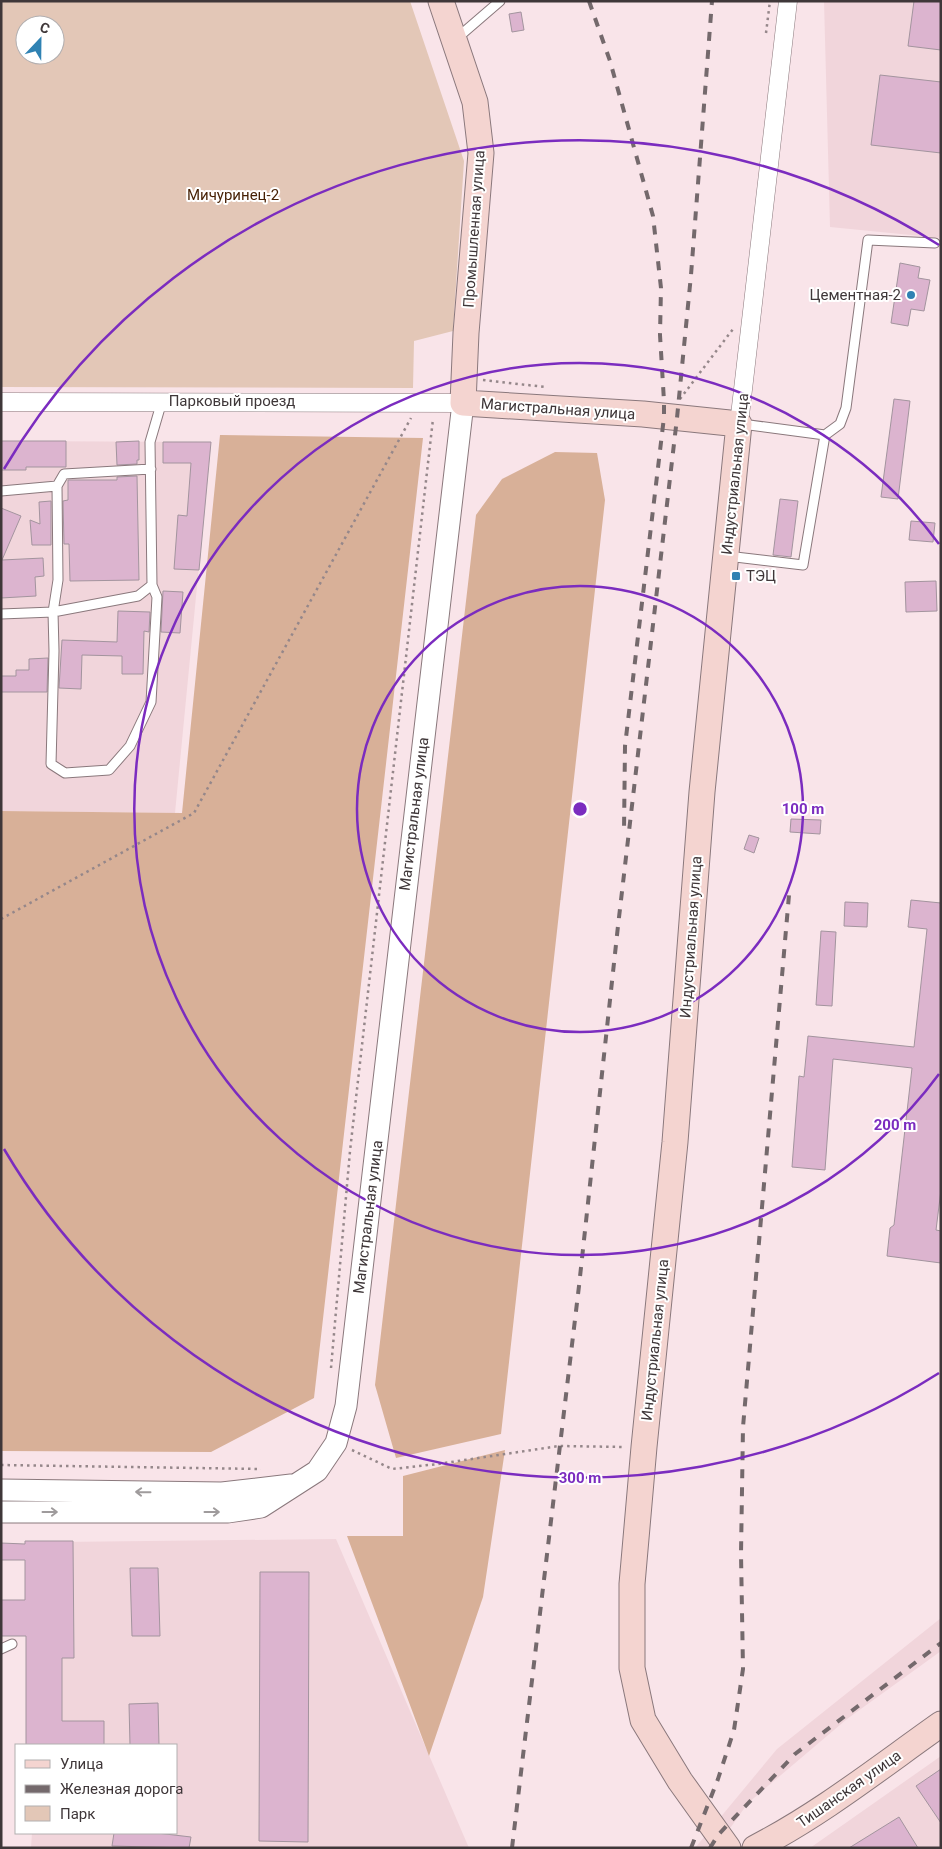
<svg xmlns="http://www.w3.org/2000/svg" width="942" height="1849" font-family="Roboto,sans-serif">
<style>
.built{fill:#f1d5db}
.green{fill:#e3c7b7;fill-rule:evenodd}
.forest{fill:#d8b098}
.building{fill:#dcb4cf;stroke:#a3949e}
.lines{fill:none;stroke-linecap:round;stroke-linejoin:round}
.service-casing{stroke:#8a787c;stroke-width:11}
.minor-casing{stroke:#8a787c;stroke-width:19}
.tertiary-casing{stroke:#8a787c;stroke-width:23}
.secondary-casing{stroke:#8a787c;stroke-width:27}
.path{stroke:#95878a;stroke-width:2.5;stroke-dasharray:2.5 4;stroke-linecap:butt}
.service{stroke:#fff;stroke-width:9}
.minor{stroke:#fff;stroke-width:18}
.tertiary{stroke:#fff;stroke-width:21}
.secondary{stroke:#f4d4d0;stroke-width:25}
.rail{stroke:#74696c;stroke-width:4;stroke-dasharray:9 9;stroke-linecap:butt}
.oneway{stroke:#9f9b9c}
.ring{fill:none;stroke:#7b2cbf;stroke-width:2.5}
.poi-dot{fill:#2f82b3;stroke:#fff;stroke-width:2}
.labels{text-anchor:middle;stroke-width:4;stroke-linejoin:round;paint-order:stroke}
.park-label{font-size:15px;fill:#451f03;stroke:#fff}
.street-label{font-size:15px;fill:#3f3739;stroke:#fff}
.poi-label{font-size:15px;fill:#3f3739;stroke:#fff;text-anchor:end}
.centre{fill:#7b2cbf;stroke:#fff;stroke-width:2.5}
.ring-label{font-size:15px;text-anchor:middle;font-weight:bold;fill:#7b2cbf;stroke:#fff;stroke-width:4;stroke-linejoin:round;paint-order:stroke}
</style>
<rect width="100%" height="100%" fill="#f9e4e9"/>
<path class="built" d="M824,1H941V238L830,227Z
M1,441L211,442L175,813L1,811Z
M336,1539L469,1848H31L32,1833H176V1745H41L61,1542Z
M941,1618V1651L847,1719L748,1803L716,1848H695L777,1749Z
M941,1756V1848H810Z"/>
<path class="green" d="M1,1H410L464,161L453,331L414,341L413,388L1,387ZM25,25H55V55H25Z"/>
<path class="forest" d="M220,435L423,438L314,1398L211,1452L1,1451V811L182,813Z
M555,452L597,453L605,500L501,1434L396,1458L375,1385L476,515L502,479Z
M505,1450L483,1597L429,1756L347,1536H403V1476Z"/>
<path class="building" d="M914,1H941V50L908,46Z
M521,12L524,30L512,32L509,14Z
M880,75L941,82V153L871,145Z
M900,263L920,267L918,278L930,280L924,311L911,309L908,326L891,323Z
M894,399L910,401L898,499L881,497Z
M1,441H66V467H26V470H1Z
M139,441V460H137V464L117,465L116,442Z
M163,442H211L199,570L174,569L178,515L187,516L191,463H163Z
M137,476L139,580L70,581L69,544H64L63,501L68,500V480H117V477Z
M780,499L798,501L791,557L773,555Z
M51,501V545H32L30,520L40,524L39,502Z
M1,508L21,516L2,560L43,558L44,576L35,577L36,596L1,598Z
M911,521L935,523L933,542L909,540Z
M936,581L937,611L906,612L905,582Z
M163,591L183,592L180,633L161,632Z
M118,611L150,612L149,632L144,631L143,674H122V656L82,655L81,689L59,688L62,640L117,642Z
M48,658L47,692H1V676H16V670H29V659Z
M791,819L821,820L820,834L790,832Z
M749,835L759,838L754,853L744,849Z
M911,900L941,903V1190L936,1230L941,1231V1263L887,1256L890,1228L894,1225L912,1068L833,1059L825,1170L792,1167L799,1076L804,1077L808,1036L914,1047L927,929L908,927Z
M845,902L868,903L867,927L844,926Z
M821,931L836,932L832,1006L816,1005Z
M25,1541H73L74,1658H62V1721H104V1745H26V1636H1V1600H25V1560H1V1543L25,1544Z
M130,1568H158L160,1636H132Z
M260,1572H309L308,1842L259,1841Z
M158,1703L159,1745H130L129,1704Z
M941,1769V1823L916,1786Z
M899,1817L918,1848H849Z
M114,1833H157L191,1837L189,1848L112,1846Z"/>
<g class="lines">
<g class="service-casing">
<path id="service" d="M456,39L500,1
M742,424L825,435L840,424L846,408L868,240L935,243
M57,486L64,474L151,469
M1,491L57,486L58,580L53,612L54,651L51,764L65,773L109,770L130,746L151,702L157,597L152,585
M727,556L803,565L825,435
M1,614L53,612L138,596L152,585L150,442L162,401
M1,1649L12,1644"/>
</g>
<g class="minor-casing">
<path id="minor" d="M1,402L463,403
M739,424L788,1"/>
</g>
<g class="tertiary-casing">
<path id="tertiary" d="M1,1490L222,1493L291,1485
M1,1512H228L261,1507L317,1471L336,1443L346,1406L463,403"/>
</g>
<g class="secondary-casing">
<path id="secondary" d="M441,1L475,102L481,153L466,333L463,403L643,414L739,424L702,792L675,1142L644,1447L632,1584V1668L643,1720L680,1781L728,1848
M755,1848C821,1814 880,1767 941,1724"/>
</g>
<path class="path" d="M766,33L770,1
M483,380L545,387
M680,399L733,329
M1,919L194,813L411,418
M331,1368L350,1151L433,419
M352,1450L392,1469L438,1464L559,1446L625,1447
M1,1465L261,1469"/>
<use href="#service" class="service"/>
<use href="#minor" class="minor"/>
<use href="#tertiary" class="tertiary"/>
<use href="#secondary" class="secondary"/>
<path class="rail" d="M589,1L610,61L653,216L661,288L660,335L664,401V417L625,746L624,831
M512,1848L579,1286L618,926L677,418L691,275L712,1
M691,1848L718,1779L734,1730L743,1669L741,1554L743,1427L789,895
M710,1848L718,1835L795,1754L941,1643"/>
</g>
<defs><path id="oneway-shaft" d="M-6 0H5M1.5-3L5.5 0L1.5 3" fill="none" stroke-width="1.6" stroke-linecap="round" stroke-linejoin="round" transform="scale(1.25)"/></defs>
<g class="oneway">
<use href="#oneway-shaft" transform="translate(143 1492) rotate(-179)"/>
<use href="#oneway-shaft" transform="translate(50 1512)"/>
<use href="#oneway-shaft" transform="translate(212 1512)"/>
</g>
<g class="ring">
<circle cx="580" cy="809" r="223"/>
<path d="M939 1074A446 446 0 1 1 939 544"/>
<path d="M939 1373A669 669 0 0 1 4 1149M4 469A669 669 0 0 1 939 245"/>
</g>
<g class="poi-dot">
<circle cx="911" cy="295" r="5"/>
<rect x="731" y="571" width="10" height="10" rx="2.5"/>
</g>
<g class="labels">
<g class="park-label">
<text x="233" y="200">Мичуринец-2</text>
</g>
<g class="street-label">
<text transform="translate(474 229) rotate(-86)" y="5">Промышленная улица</text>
<text x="232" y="406">Парковый проезд</text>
<text transform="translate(558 409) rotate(4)" y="5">Магистральная улица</text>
<text transform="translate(735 474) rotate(-84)" y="5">Индустриальная улица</text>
<text transform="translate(414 814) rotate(-83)" y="5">Магистральная улица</text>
<text transform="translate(691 937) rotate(-86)" y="5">Индустриальная улица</text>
<text transform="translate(368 1217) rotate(-83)" y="5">Магистральная улица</text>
<text transform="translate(655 1340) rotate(-84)" y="5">Индустриальная улица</text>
<text transform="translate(849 1789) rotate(-35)" y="5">Тишанская улица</text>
</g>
<g class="poi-label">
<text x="901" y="300">Цементная-2</text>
<text x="746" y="581" text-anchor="start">ТЭЦ</text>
</g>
</g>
<circle cx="580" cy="809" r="8" class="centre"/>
<g class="ring-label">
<text x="803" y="814">100 m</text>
<text x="895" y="1130">200 m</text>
<text x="580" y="1483">300 m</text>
</g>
<rect width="942" height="1849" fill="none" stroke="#3f3739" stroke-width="5"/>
<rect x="15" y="1744" width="162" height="90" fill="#ffffff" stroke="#b2afb0"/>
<rect x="25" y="1760" width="25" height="8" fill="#f4d4d0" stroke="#b2afb0"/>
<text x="60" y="1769" font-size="15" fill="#3f3739">Улица</text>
<rect x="25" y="1785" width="25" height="8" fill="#74696c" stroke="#b2afb0"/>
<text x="60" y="1794" font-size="15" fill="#3f3739">Железная дорога</text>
<rect x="25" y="1806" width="25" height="15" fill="#e3c7b7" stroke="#b2afb0"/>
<text x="60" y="1819" font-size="15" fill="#3f3739">Парк</text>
<g transform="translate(40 40) rotate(22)"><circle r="24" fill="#ffffff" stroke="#b2afb0"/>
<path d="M0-4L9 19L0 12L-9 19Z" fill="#2f82b3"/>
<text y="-8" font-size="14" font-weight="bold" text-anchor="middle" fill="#3f3739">С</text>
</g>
</svg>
